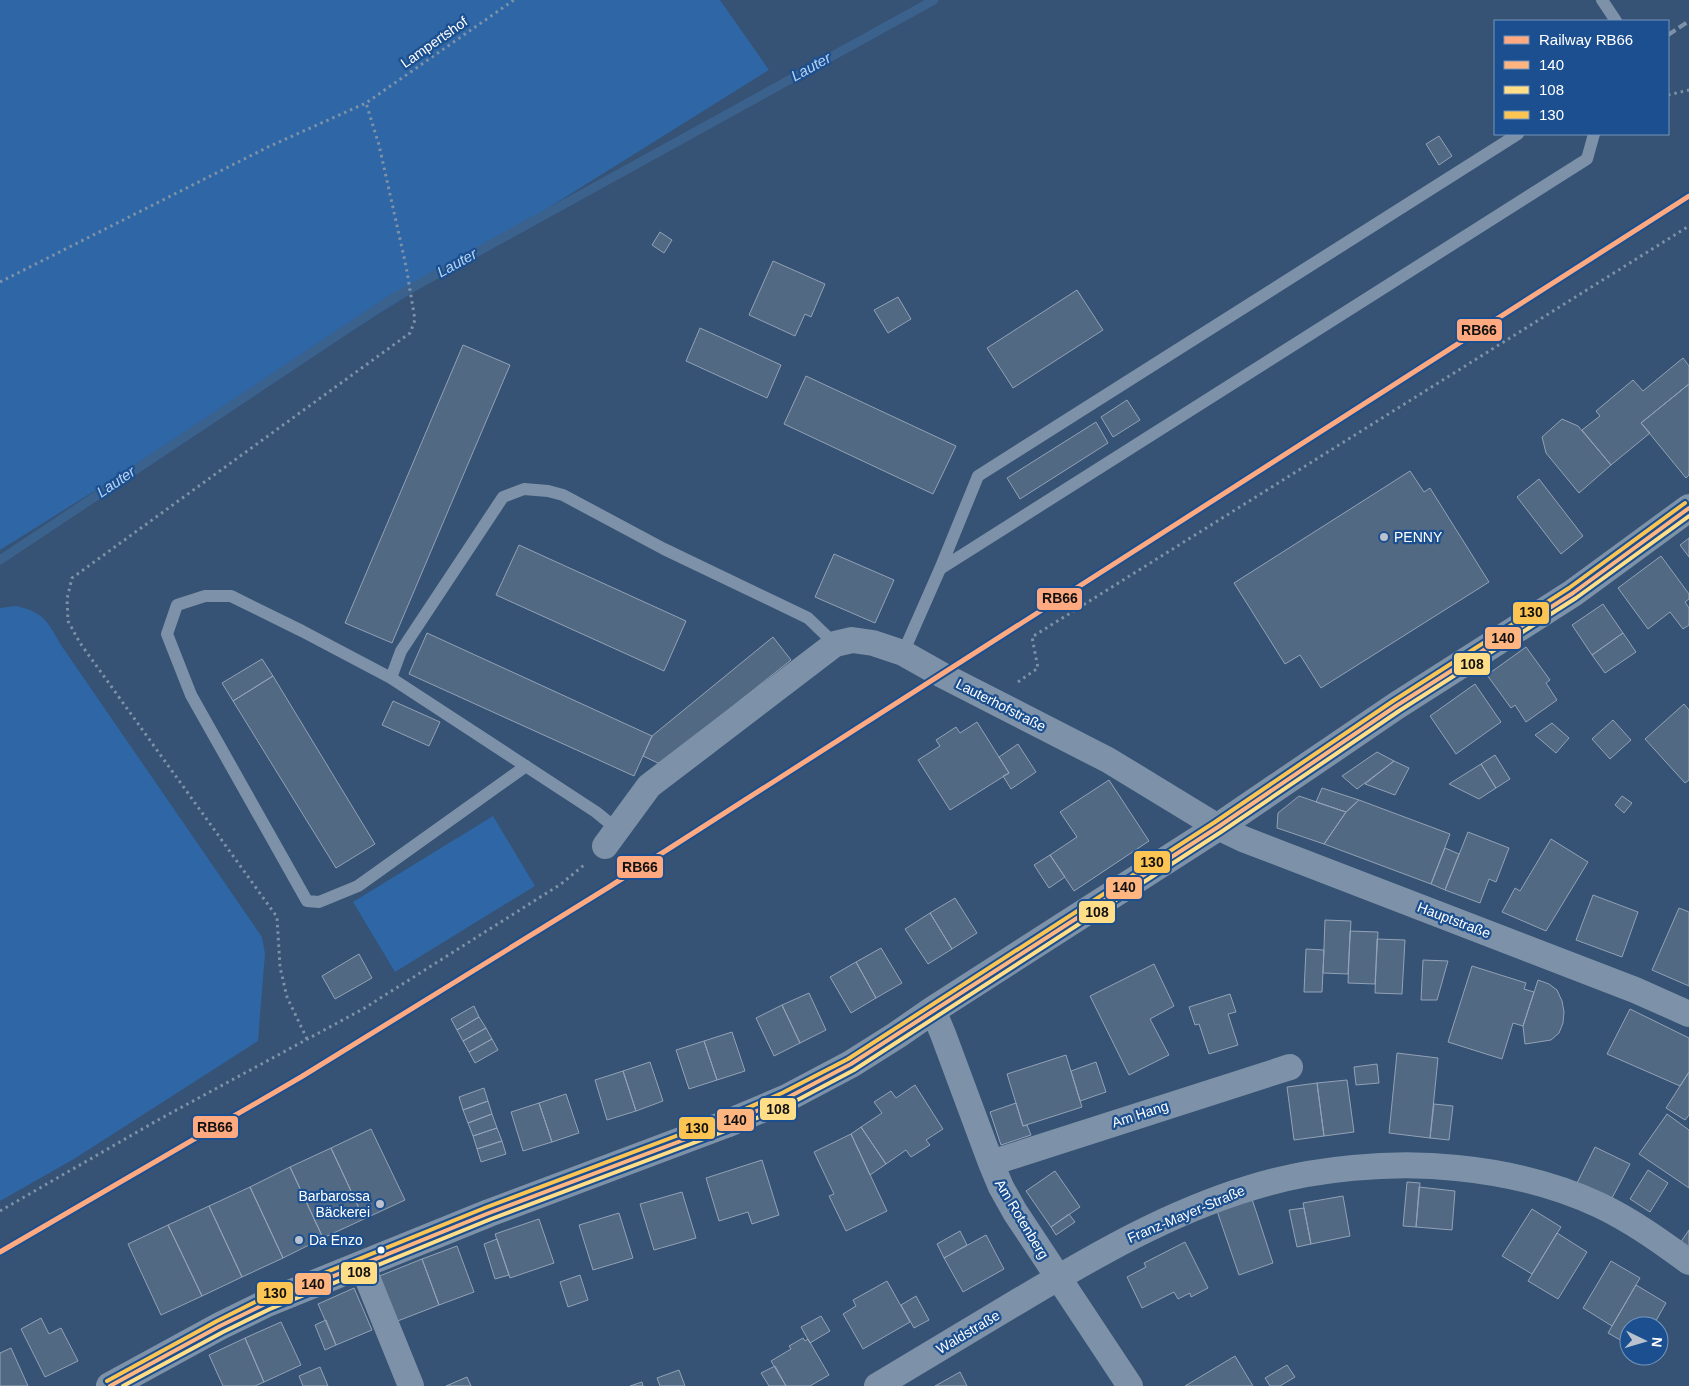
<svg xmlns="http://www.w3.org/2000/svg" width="1689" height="1386" font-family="Helvetica,sans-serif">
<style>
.green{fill:#2f66a5}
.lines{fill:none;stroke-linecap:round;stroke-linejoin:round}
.stream{stroke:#3b618d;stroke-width:9}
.building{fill:#526984;stroke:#92a2b6}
.path{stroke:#7d92a8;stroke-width:3;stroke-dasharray:2.5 4;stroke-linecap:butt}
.service{stroke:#7d92a8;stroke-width:12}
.minor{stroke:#7d92a8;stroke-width:26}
.tertiary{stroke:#7d92a8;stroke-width:28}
.rail{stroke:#7e92a7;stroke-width:4;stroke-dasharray:9 4;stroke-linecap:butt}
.bus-1-casing{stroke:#1b4f8f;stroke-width:8}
.bus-2-casing{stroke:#1b4f8f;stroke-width:8}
.bus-3-casing{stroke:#1b4f8f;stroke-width:8}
.bus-1{stroke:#ffb580;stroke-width:4}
.bus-2{stroke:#ffde87;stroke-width:4}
.bus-3{stroke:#fcc553;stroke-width:4}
.rail-1-casing{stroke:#1b4f8f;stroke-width:9}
.rail-1{stroke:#ffa980;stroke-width:5}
.poi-dot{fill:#b9c2ce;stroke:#1b4f8f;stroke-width:2}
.bus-dot{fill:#fff;stroke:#1b4f8f;stroke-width:2}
.labels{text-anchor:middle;stroke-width:4.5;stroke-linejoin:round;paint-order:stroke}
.street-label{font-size:14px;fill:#fff;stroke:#1b4f8f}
.poi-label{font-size:14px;fill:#fff;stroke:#1b4f8f;text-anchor:start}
.water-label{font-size:15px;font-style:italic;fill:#b5d3f5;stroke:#1b4f8f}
.line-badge{stroke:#1b4f8f;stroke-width:2}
.pale-badge-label{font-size:14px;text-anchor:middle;font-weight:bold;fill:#111}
</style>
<rect width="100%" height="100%" fill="#365274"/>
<path class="green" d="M0,0H720L769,70L0,550Z
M16,606C44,612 48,622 61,645L262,937L265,954L258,1041L74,1159L0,1201V608Z
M493,816L535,886L395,972L353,902Z"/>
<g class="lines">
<path class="stream" d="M0,560L392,299L934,0"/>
</g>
<path class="building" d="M1439,136L1452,156L1439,165L1426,144Z
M660,232L672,240L664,253L652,245Z
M773,261L825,284L811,317L805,314L795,336L749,315Z
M1077,290L1103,330L1013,388L987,348Z
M898,297L911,319L888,333L874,310Z
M700,328L781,365L767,398L686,361Z
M463,345L510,365L392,643L345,623Z
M1683,358L1689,366V384L1641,423L1650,433L1611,465L1582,430L1600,416L1596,411L1633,380L1643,391Z
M806,376L956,446L933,494L784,424Z
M1689,384V475L1686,478L1641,423Z
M1127,400L1140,420L1113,437L1101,417Z
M1562,419L1578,426L1611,465L1579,493L1546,453L1542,437Z
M1096,422L1108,443L1020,499L1007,478Z
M1410,471L1424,492L1430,488L1489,582L1321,688L1300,655L1285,664L1234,583Z
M1539,479L1583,536L1561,554L1517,497Z
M1689,538V557L1680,545Z
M519,545L686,621L664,671L496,595Z
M834,554L894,580L875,623L815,597Z
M1661,556L1689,594V599L1685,602L1689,608V625L1683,629L1670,612L1648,629L1618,588Z
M1603,604L1623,633L1592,655L1572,625Z
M427,633L652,736L634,776L409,674Z
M1623,633L1636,652L1605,673L1592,655Z
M773,637L791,660L660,764L643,756L652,736Z
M1526,647L1550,680L1546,683L1557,700L1526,722L1515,705L1511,708L1487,675Z
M262,659L273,676L233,701L222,683Z
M273,676L375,844L336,868L233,701Z
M1475,684L1501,722L1456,754L1430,716Z
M393,701L440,722L429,746L382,725Z
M1684,704L1689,710V780L1685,783L1645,739Z
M1613,720L1631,740L1610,759L1592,739Z
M977,722L1009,773L950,810L918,760L940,746L936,740L956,727L960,733Z
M1552,723L1569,738L1556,753L1535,735Z
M1018,744L1036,772L1011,789L1003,776L1009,773L999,757Z
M1377,752L1394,761L1357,789L1342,776Z
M1495,755L1510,779L1496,788L1481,764Z
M1394,761L1409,768L1395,795L1365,784Z
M1481,764L1496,788L1479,799L1449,784Z
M1109,780L1149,841L1074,891L1050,855L1077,837L1060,812Z
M1322,788L1359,800L1346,812L1316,802Z
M1299,796L1346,812L1324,844L1277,828L1278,813Z
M1622,796L1632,803L1624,813L1615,805Z
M1359,800L1450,834L1431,884L1324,844L1346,812Z
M1468,832L1509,848L1496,882L1489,879L1480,903L1445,890Z
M1551,839L1588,862L1546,931L1502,912L1515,888L1520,891Z
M1445,848L1459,854L1445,890L1431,884Z
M1050,855L1065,877L1049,888L1034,865Z
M1593,895L1638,912L1622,957L1576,940Z
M955,898L977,933L952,949L930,913Z
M1679,908L1689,912V986L1652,970Z
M930,913L952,949L928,964L905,929Z
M1325,920L1351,921L1348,974L1323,973Z
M1350,931L1378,932L1375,984L1348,983Z
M1377,939L1405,940L1402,994L1375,993Z
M881,948L902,983L876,998L856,962Z
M1306,949L1324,950L1322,992H1304Z
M359,954L372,978L335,999L322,976Z
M1423,960L1448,961L1437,1000H1421Z
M856,962L876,998L851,1013L830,977Z
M1154,964L1174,1006L1150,1019L1169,1055L1129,1075L1090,996Z
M1472,966L1526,983L1524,989L1534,992L1523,1026L1513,1023L1502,1059L1448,1042Z
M1538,980L1549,984L1557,990L1562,1001L1564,1012L1563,1023L1559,1033L1551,1040L1525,1044L1523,1026Z
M809,993L826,1030L800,1043L782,1005Z
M1230,994L1236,1012L1228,1014L1238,1045L1209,1054L1199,1024L1195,1025L1189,1007Z
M782,1005L800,1043L774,1056L756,1018Z
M474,1006L479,1017L457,1030L451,1019Z
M1630,1009L1689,1038V1072L1680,1086L1607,1054Z
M479,1017L486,1028L463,1041L457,1030Z
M486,1028L492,1039L469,1052L463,1041Z
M732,1032L745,1071L717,1080L704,1041Z
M492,1039L498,1050L475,1063L469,1052Z
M704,1041L717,1080L689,1089L676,1050Z
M1397,1053L1438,1058L1430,1138L1389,1133Z
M1066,1055L1082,1107L1023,1126L1007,1074Z
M650,1062L663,1101L636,1111L623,1071Z
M1096,1062L1106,1092L1080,1101L1071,1071Z
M1377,1064L1379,1083L1356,1085L1354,1067Z
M623,1071L636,1111L607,1120L595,1080Z
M1689,1072V1115L1685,1120L1666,1108Z
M1347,1080L1354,1132L1324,1136L1317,1083Z
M1317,1083L1324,1136L1294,1140L1287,1087Z
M915,1085L943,1129L926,1140L930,1145L911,1157L906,1150L886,1164L861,1127L882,1113L874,1102L891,1091L896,1098Z
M484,1088L488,1101L463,1110L459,1097Z
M566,1094L579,1133L552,1142L539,1103Z
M488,1101L492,1114L468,1123L463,1110Z
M539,1103L552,1142L523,1151L511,1112Z
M1016,1103L1023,1126L1027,1125L1031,1135L1001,1145L990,1112Z
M1434,1104L1453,1106L1449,1140L1430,1138Z
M492,1114L497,1128L473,1136L468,1123Z
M1667,1114L1689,1130V1188L1639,1154Z
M861,1127L886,1164L870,1175L851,1134Z
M497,1128L502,1141L477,1149L473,1136Z
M371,1129L405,1200L364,1219L331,1148Z
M851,1134L887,1211L846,1231L829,1196L834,1194L814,1152Z
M502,1141L506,1154L481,1162L477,1149Z
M1595,1147L1630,1164L1611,1200L1577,1183Z
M331,1148L364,1219L323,1238L290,1167Z
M762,1160L779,1215L752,1224L748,1212L719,1221L706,1178Z
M290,1167L323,1238L283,1258L250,1187Z
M1648,1170L1668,1183L1650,1212L1630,1199Z
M1055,1171L1080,1207L1051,1227L1026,1191Z
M1407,1182L1420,1183L1416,1227L1403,1226Z
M250,1187L283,1258L242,1277L209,1206Z
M1419,1187L1455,1191L1452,1230L1416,1227Z
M682,1192L696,1238L654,1250L640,1204Z
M1343,1196L1350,1236L1311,1244L1303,1203Z
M1252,1199L1273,1263L1239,1275L1217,1211Z
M209,1206L242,1277L202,1296L168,1225Z
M1304,1208L1311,1244L1297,1247L1289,1210Z
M1532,1209L1561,1227L1532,1274L1502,1256Z
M619,1213L633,1258L593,1270L579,1225Z
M1069,1214L1075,1222L1056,1235L1051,1227Z
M539,1219L554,1263L510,1278L495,1234Z
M168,1225L202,1296L161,1315L128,1244Z
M1689,1230V1254L1678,1246Z
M960,1231L967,1245L944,1258L937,1244Z
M1557,1233L1587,1252L1558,1299L1528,1281Z
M986,1235L1004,1269L963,1292L944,1258Z
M497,1239L509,1275L495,1279L484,1244Z
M1185,1242L1208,1288L1191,1297L1190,1293L1178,1299L1174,1292L1142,1308L1127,1277L1146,1267L1144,1263Z
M457,1246L474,1292L439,1305L422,1259Z
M422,1259L439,1305L395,1322L377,1277Z
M1611,1261L1640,1278L1612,1326L1583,1308Z
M580,1275L588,1300L568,1307L560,1282Z
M887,1281L910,1322L863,1349L843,1314L856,1306L853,1300Z
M1636,1285L1666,1303L1653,1326H1629V1345L1608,1333Z
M354,1288L372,1330L336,1345L318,1304Z
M916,1296L929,1320L914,1328L901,1305Z
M821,1316L830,1331L810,1343L801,1327Z
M41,1318L49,1334L61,1328L78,1361L45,1377L21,1329Z
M326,1320L336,1345L325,1350L315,1325Z
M281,1322L301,1365L264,1382L245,1338Z
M245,1338L264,1382L255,1386H223L209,1355Z
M803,1338L805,1341L808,1339L829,1375L810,1386H786L771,1361L791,1349L789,1346Z
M11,1348L28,1386H0V1353Z
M1235,1356L1253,1386H1185Z
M1287,1365L1295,1377L1280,1386H1270L1265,1378Z
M775,1366L786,1386H769L761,1373Z
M320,1367L328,1386H303L299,1376Z
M679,1370L685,1386H660L657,1378Z
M960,1372L967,1386H935Z
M467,1377L471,1386H446Z
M642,1382L643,1386H630Z"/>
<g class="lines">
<path class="path" d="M1668,95L1689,90
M0,282L268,147L366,103L514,0
M1018,682L1038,668L1032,637L1689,226
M307,1039L287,997L280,967L277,917L80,643L68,621L67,599L72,578L410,333L415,320L406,266L379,145L366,103
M0,1211L158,1120L363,1009L561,884L584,865"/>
<path class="service" d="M1602,0L1616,21
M940,569L1587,159L1594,134
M903,653L940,569L978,476L1518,134
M391,678L302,631L231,596H205L177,605L167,634L191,695L307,901L319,902L358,886L526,766
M618,830L596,812L391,678L401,651L503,497L524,489L548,491L563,495L664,549L808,618L835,644"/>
<path class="minor" d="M605,846L649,786L835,644L852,640L873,643L903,653L942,675L1108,760L1218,827L1243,839L1635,990L1689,1014
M933,1010L943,1034L991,1163L1001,1187L1015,1212L1130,1386
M991,1163L1290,1067
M362,1265L411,1386
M877,1386C926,1357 974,1328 1022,1299C1096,1255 1168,1213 1250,1188C1313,1168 1393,1161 1457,1168C1507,1173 1554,1184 1599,1205C1631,1220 1660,1241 1689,1262"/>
<path class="tertiary" d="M110,1386L220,1326L267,1303L489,1213L726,1124L785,1099L851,1064L897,1035L933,1010L1218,827L1396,706L1573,593L1689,508"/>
<path class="rail" d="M1668,35L1689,21"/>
<g class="bus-1-casing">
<path id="bus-1" d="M110,1386L220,1326L267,1303L489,1213L726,1124L785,1099L851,1064L1218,827L1396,706L1573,593L1689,508"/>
</g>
<g class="bus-2-casing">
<path id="bus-2" d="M123,1386L223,1332L270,1309L491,1219L728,1130L788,1105L854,1070L1221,832L1399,711L1576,598L1689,516"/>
</g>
<g class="bus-3-casing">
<path id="bus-3" d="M107,1381L217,1321L265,1297L487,1207L724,1118L782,1093L848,1059L1215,822L1393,701L1569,588L1685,503"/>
</g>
<use href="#bus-1" class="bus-1"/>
<use href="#bus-2" class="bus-2"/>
<use href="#bus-3" class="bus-3"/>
<g class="rail-1-casing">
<path id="rail-1" d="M0,1252L301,1077L609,887L1689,196"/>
</g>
<use href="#rail-1" class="rail-1"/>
</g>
<g class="poi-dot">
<circle cx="1384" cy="537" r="5"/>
<circle cx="380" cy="1204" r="5"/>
<circle cx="299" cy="1240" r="5"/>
</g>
<circle class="bus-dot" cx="381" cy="1250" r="4.5"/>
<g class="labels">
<g class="street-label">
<text transform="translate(434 42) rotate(-35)" y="5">Lampertshof</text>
<text transform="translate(1001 705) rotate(27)" y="5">Lauterhofstraße</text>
<text transform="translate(1454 920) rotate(21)" y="5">Hauptstraße</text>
<text transform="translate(1140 1114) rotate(-18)" y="5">Am Hang</text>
<text transform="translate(1186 1214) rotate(-23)" y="5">Franz-Mayer-Straße</text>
<text transform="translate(1022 1219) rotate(59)" y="5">Am Rotenberg</text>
<text transform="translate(968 1332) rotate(-31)" y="5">Waldstraße</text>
</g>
<g class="poi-label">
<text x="1394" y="542">PENNY</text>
<text x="370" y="1201" text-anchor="end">Barbarossa<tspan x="370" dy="16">Bäckerei</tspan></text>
<text x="309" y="1245">Da Enzo</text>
</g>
<g class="water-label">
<text transform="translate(811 67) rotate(-29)" y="5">Lauter</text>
<text transform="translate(457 263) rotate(-29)" y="5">Lauter</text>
<text transform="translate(116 482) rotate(-34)" y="5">Lauter</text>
</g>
</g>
<g class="line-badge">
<rect x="1456" y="318" width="47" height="24" rx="5" fill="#ffa980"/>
<rect x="1036" y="587" width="47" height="24" rx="5" fill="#ffa980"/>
<rect x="1512" y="601" width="38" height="24" rx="5" fill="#fcc553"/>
<rect x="1484" y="626" width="38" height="24" rx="5" fill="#ffb580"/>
<rect x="1453" y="652" width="38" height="24" rx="5" fill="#ffde87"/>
<rect x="1133" y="850" width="38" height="24" rx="5" fill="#fcc553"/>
<rect x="616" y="855" width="48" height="24" rx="5" fill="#ffa980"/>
<rect x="1105" y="876" width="38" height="24" rx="5" fill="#ffb580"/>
<rect x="1078" y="900" width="38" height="24" rx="5" fill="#ffde87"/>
<rect x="759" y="1097" width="38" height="24" rx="5" fill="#ffde87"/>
<rect x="716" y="1108" width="39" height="24" rx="5" fill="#ffb580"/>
<rect x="192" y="1115" width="47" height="24" rx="5" fill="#ffa980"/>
<rect x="678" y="1116" width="38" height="24" rx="5" fill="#fcc553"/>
<rect x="340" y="1261" width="38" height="24" rx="5" fill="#ffde87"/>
<rect x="294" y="1272" width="38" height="24" rx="5" fill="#ffb580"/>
<rect x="256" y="1281" width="38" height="24" rx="5" fill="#fcc553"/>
</g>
<g class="pale-badge-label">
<text x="1479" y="335">RB66</text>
<text x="1060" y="603">RB66</text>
<text x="1531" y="617">130</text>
<text x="1503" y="643">140</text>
<text x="1472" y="669">108</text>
<text x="1152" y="867">130</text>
<text x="640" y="872">RB66</text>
<text x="1124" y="892">140</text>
<text x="1097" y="917">108</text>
<text x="778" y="1114">108</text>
<text x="735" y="1125">140</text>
<text x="215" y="1132">RB66</text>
<text x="697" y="1133">130</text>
<text x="359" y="1277">108</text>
<text x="313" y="1289">140</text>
<text x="275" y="1298">130</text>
</g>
<rect x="1494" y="20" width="175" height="115" fill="#1b4f8f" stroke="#7695bc"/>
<rect x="1504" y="36" width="25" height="8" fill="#ffa980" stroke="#7695bc"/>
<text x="1539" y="45" font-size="15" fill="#ffffff">Railway RB66</text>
<rect x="1504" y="61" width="25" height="8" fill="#ffb580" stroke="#7695bc"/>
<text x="1539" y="70" font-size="15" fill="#ffffff">140</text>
<rect x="1504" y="86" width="25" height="8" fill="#ffde87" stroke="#7695bc"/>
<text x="1539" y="95" font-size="15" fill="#ffffff">108</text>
<rect x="1504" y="111" width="25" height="8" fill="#fcc553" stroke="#7695bc"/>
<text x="1539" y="120" font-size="15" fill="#ffffff">130</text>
<g transform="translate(1644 1341) rotate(95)"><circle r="24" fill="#1b4f8f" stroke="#7695bc"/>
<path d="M0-4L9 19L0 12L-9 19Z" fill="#b9c2ce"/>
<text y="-8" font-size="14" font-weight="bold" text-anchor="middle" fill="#ffffff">N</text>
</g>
</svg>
